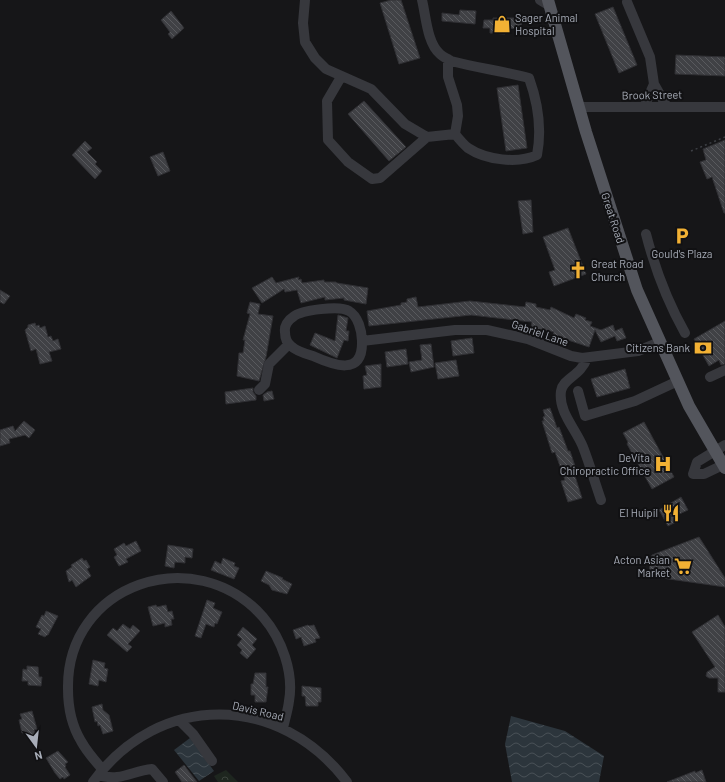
<svg xmlns="http://www.w3.org/2000/svg" width="725" height="782" font-family="Barlow,sans-serif">
<style>
.park{fill:url(#park-crowns)}
.water{fill:url(#water-waves)}
.building{fill:url(#building-back-hatch);stroke:#303034}
.lines{fill:none;stroke-linecap:round;stroke-linejoin:round}
.path{stroke:#3d3f44;stroke-width:1.5;stroke-dasharray:2 3;stroke-linecap:butt}
.minor{stroke:#37383d;stroke-width:10}
.major{stroke:#53555c;stroke-width:12}
.labels{text-anchor:middle;stroke-width:4;stroke-linejoin:round;paint-order:stroke}
.poi-label{font-size:11px;fill:#a8adb8;stroke:#111113;text-anchor:end}
.street-label{font-size:11px;fill:#a8adb8;stroke:#111113}
</style>
<defs>
<pattern id="park-crowns" width="20" height="18" patternUnits="userSpaceOnUse"><rect width="20" height="18" fill="#1e261f"/><path d="M2 6a3 3 0 1 1 6 0M12 15a3 3 0 1 1 6 0" fill="none" stroke="#3c433d"/></pattern>
<pattern id="water-waves" width="16" height="10" patternUnits="userSpaceOnUse"><rect width="16" height="10" fill="#2c353c"/><path d="M0 5q4-4 8 0t8 0" fill="none" stroke="#485056"/></pattern>
<pattern id="building-back-hatch" width="6" height="6" patternUnits="userSpaceOnUse"><rect width="6" height="6" fill="#404145"/><path d="M-1 5l2 2M0 0l6 6M5-1l2 2" fill="none" stroke="#595a5e"/></pattern>
</defs>
<rect width="100%" height="100%" fill="#161618"/>
<path class="park" d="M226,770L238,782H218L214,776Z"/>
<path class="water" d="M511,716L565,731L604,756L599,782H512L505,744Z
M190,738L214,771L199,781L174,750Z"/>
<path class="building" d="M391,0H401L420,58L399,64L380,3Z
M613,7L637,65L619,73L595,14Z
M460,10L476,11L475,24L442,21V13L459,15Z
M171,11L184,28L172,39L168,34L170,32L161,20Z
M493,18H522L521,29L505,28V34L490,33V28H483L484,20H493Z
M676,55L725,57V76L675,74Z
M518,85L527,148L506,151L497,88Z
M364,101L406,147L389,161L348,114Z
M725,140V213H724L712,177L707,179L700,162L706,160L703,149Z
M85,141L92,148L87,152L97,162L95,164L102,171L95,179L72,155Z
M163,152L170,171L158,176L150,157Z
M531,200L533,232L523,234L518,201Z
M568,228L586,274L554,286L549,272L555,270L543,237Z
M272,277L276,283L299,277L298,280L301,279L302,283L324,280V282H336L337,283L368,288L366,304L344,300V298L325,300V297L301,303L297,290L285,292L284,289L262,303L252,288Z
M0,290L10,296L4,304L0,302Z
M416,297L418,307L470,301L525,307L526,302L536,304V307L550,310L551,307L574,318L576,314L586,318L585,320L592,322L590,326L601,330L613,325L615,331L622,328L626,338L617,341L615,336L601,342L595,330L589,347L553,335L554,332L531,328L532,322L471,315L369,326L367,311L401,305V303L407,302V299Z
M250,302L260,304L258,314L273,316L266,357L259,381L237,376L239,353H243L245,340H243L250,314L247,313Z
M338,315L348,318L346,331H349L348,341L344,340L337,358L310,345L315,333L335,341Z
M725,321V364L721,365L719,360L709,366L694,339Z
M35,323L36,326L39,325L40,328L45,326L48,337L51,336L53,341L58,339L61,349L49,352L52,361L40,364L36,349L31,351L25,330L28,327V325Z
M472,338L474,353L453,356L451,341Z
M431,344L434,367L411,372L409,362L422,360L420,345Z
M406,349L408,364L387,367L385,352Z
M456,360L459,376L438,379L435,363Z
M381,364V387L364,389L363,376L367,375L365,366Z
M625,369L630,388L597,397L591,379Z
M253,388V392L256,396V400L226,404L225,392Z
M272,391L274,399L264,401L263,395L267,392Z
M550,408L557,428L559,427L568,451H570L577,472L574,473L582,498L568,502L561,481L565,480L555,452L552,453L542,421H544L543,417L545,416L543,410Z
M24,421L35,430L29,438L25,435L9,439L10,443L0,446V430L13,426L15,431Z
M644,422L674,477L652,489L627,444L628,442L623,433Z
M681,497L688,510L675,516L678,521L668,526L659,510Z
M699,537L725,578V587L648,576L652,555Z
M136,541L141,551L126,559L128,562L119,566L114,557L117,555L114,549L124,543L126,546Z
M168,545L193,549L192,558L185,557V563L175,562L174,568L165,566Z
M82,558L84,561L86,560L90,567L87,569L91,576L76,587L72,580L69,582L66,571L72,567L71,565Z
M223,558L235,563L234,566L239,568L234,579L211,570L215,561L221,564Z
M266,571L283,578L282,579L292,584L287,594L272,590L269,585L261,581Z
M207,600L215,603L213,608L222,612L217,624L215,623L214,627L206,624L201,638L195,636Z
M156,605L157,607L166,605L168,612L172,611L174,619H171L172,625L165,627V623L153,626L148,607Z
M46,611L58,616L48,635H47L45,637L38,634L41,629L36,627L42,615L44,616Z
M718,615L725,627V692H718V678H709L706,676L707,672L715,667L692,632Z
M123,624L130,629L133,625L140,631L128,644L132,647L127,652L107,635L113,628L117,631Z
M308,625L309,626L314,625L320,638L315,639L316,642L304,646L301,637L296,639L293,630Z
M243,627L257,639L252,645L256,649L247,659L240,653L242,650L237,645L242,639L237,635Z
M93,660L105,663L104,668L108,669L106,682L99,680L98,686L89,684Z
M27,666L38,667L39,677H42L41,686L28,685V681H22L23,669L27,670Z
M255,673H266V687H268L266,702H255V695H251V684H253Z
M302,686L321,688V702H318V706H306L305,696H302Z
M102,704L103,710L109,715L113,731L103,734L100,725L98,726L97,721L95,722L92,707Z
M32,711L37,729L34,730L36,735L28,737L27,732L22,733L19,720L22,719L20,714Z
M58,751L68,762L65,764L66,766L65,767L70,775L64,779L63,777L60,779L55,773L46,758Z
M184,765L197,782H182L175,772Z
M702,770L706,782H667L695,771V773Z"/>
<g class="lines">
<path class="path" d="M691,151L725,137"/>
<path class="minor" d="M305,0L303,23L305,42L315,58L326,69L371,89L405,124L427,137L455,134
M422,0C426,16 427,43 440,54C443,57 448,59 451,61C477,68 503,71 529,78C538,103 542,129 537,155C518,164 486,160 468,148C463,144 459,139 455,134L458,116L457,105L448,77V59
M540,0L550,6
M627,2L650,57L654,84L667,107
M341,77L327,101L328,140L348,162L372,179L380,178L427,137
M579,107H725
M644,107L654,84
M646,234C655,269 667,301 685,333
M362,341C363,377 333,365 313,356C306,354 296,351 291,346C287,343 285,337 285,332C284,326 288,320 293,317C301,310 340,305 349,311C358,316 362,331 362,341L455,330H487L528,339L571,356L582,358L638,351L660,342
M587,358C581,376 563,378 561,391C558,412 576,429 583,447C590,465 595,483 601,500
M710,377L725,370
M259,390L265,384L269,364L289,344
M578,391L585,416L635,401L678,381
M723,465L704,474H693L697,462L725,445
M179,720L193,734L212,761
M103,770C95,761 87,752 81,741C72,726 68,707 68,689C66,584 195,540 263,617C282,639 294,673 289,701C288,710 285,719 283,728
M99,775C120,782 132,771 152,769L163,782
M93,782C159,691 280,693 347,782"/>
<path class="major" d="M548,0L586,132L637,290L689,406L725,468"/>
</g>
<defs>
<g id="shop-bare" transform="scale(1.38)"><path d="M-5-2.5h2.3a2.7 3.5 0 0 1 5.4 0H5L5.5 6h-11ZM-1.5-2.5h3a1.5 2.3 0 0 0-3 0Z" fill="#f2b134" stroke="#111113" stroke-width="2.5" paint-order="stroke"/></g>
<g id="parking-bare" transform="scale(1.38)"><path d="M-3.5-5.5H1a3.5 3.5 0 0 1 0 7H-1V5.5H-3.5ZM-1-3.4V-.6H.8a1.4 1.4 0 0 0 0-2.8Z" fill="#f2b134" stroke="#111113" stroke-width="2.5" paint-order="stroke"/></g>
<g id="church-bare" transform="scale(1.38)"><path d="M-1.2-6h2.4v3.5h3.3v2.4h-3.3V6h-2.4V-.1h-3.3v-2.4h3.3Z" fill="#f2b134" stroke="#111113" stroke-width="2.5" paint-order="stroke"/></g>
<g id="bank-bare" transform="scale(1.38)"><path d="M-6-4H6V4H-6ZM0-2.3a2.3 2.3 0 1 0 0 4.6a2.3 2.3 0 1 0 0-4.6Z" fill="#f2b134" stroke="#111113" stroke-width="2.5" paint-order="stroke"/></g>
<g id="hospital-bare" transform="scale(1.38)"><path d="M-5-5h3v3.5h4V-5h3V5h-3V1.5h-4V5h-3Z" fill="#f2b134" stroke="#111113" stroke-width="2.5" paint-order="stroke"/></g>
<g id="restaurant-bare" transform="scale(1.38)"><path d="M-5-6h1v4h1v-4h1v4h1v-4h1v5L-1.5 .5V6h-2V.5L-5-1ZM5-6V6H3V1.5H1.5Q1.5-4 5-6Z" fill="#f2b134" stroke="#111113" stroke-width="2.5" paint-order="stroke"/></g>
<g id="supermarket-bare" transform="scale(1.38)"><path d="M-6-5.5h2.5l.6 2H6L4.5 2H-2.5L-4.4-4H-6ZM-1.5 3.2a1.3 1.3 0 1 0 .1 0ZM3 3.2a1.3 1.3 0 1 0 .1 0Z" fill="#f2b134" stroke="#111113" stroke-width="2.5" paint-order="stroke"/></g>
</defs>
<g fill-rule="evenodd">
<use href="#shop-bare" x="502" y="24"/>
<use href="#parking-bare" x="682" y="236"/>
<use href="#church-bare" x="578" y="270"/>
<use href="#bank-bare" x="703" y="348"/>
<use href="#hospital-bare" x="663" y="464"/>
<use href="#restaurant-bare" x="671" y="513"/>
<use href="#supermarket-bare" x="683" y="566"/>
</g>
<g class="labels">
<g class="poi-label">
<text x="515" y="22" text-anchor="start">Sager Animal<tspan x="515" dy="13">Hospital</tspan></text>
<text x="682" y="258" text-anchor="middle">Gould's Plaza</text>
<text x="591" y="268" text-anchor="start">Great Road<tspan x="591" dy="13">Church</tspan></text>
<text x="690" y="352">Citizens Bank</text>
<text x="650" y="462">DeVita<tspan x="650" dy="13">Chiropractic Office</tspan></text>
<text x="658" y="517">El Huipil</text>
<text x="670" y="564">Acton Asian<tspan x="670" dy="13">Market</tspan></text>
</g>
<g class="street-label">
<text transform="translate(652 95) rotate(-1)" y="4">Brook Street</text>
<text transform="translate(613 218) rotate(72)" y="4">Great Road</text>
<text transform="translate(540 333) rotate(19)" y="4">Gabriel Lane</text>
<text transform="translate(258 711) rotate(13)" y="4">Davis Road</text>
</g>
</g>
<g transform="translate(36 746) rotate(165)" stroke="#111113" stroke-width="3" paint-order="stroke">
<path d="M0-3L7 15L0 10L-7 15Z" fill="#a8adb8"/>
<text y="-6" font-size="11" font-weight="bold" text-anchor="middle" fill="#a8adb8">N</text>
</g>
</svg>
